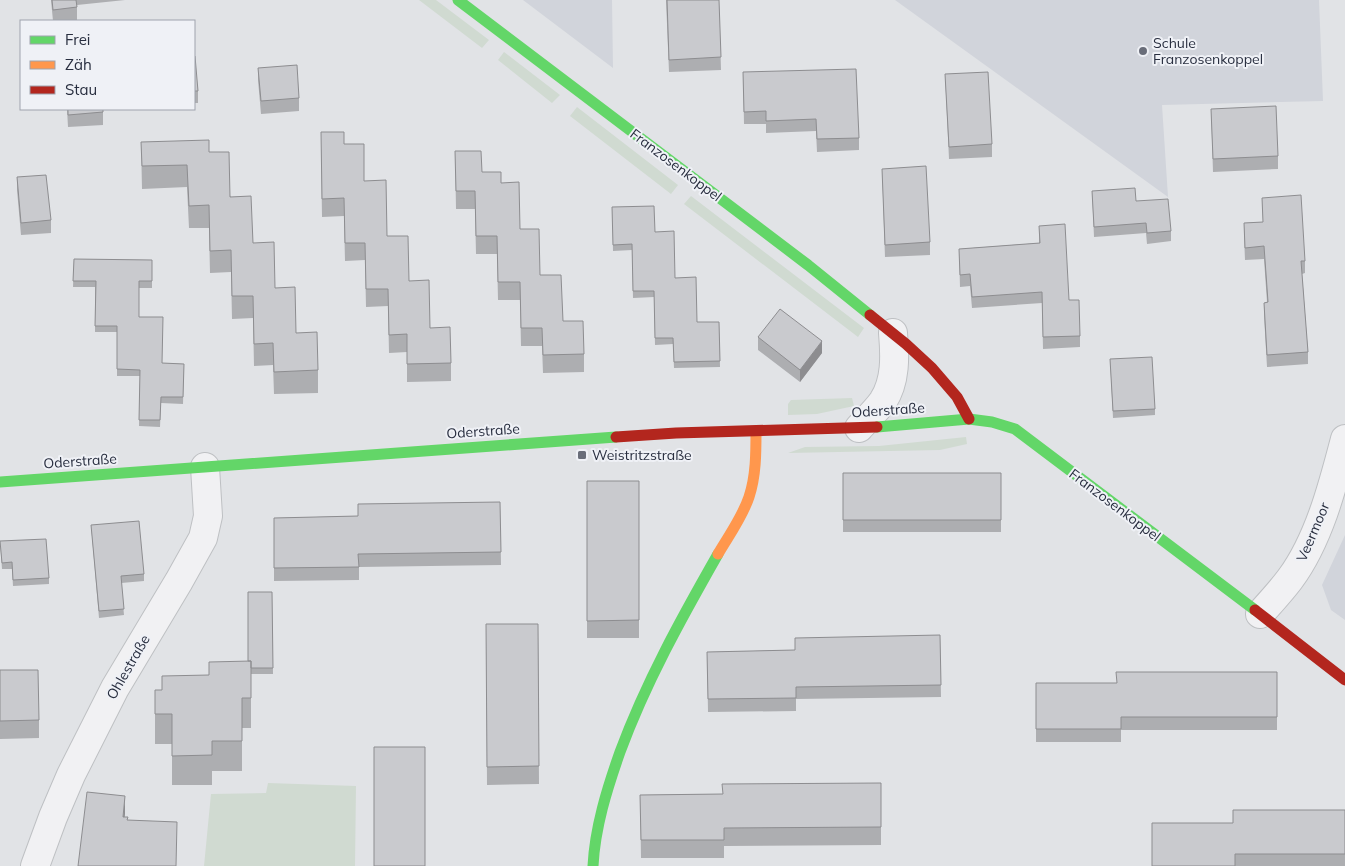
<svg xmlns="http://www.w3.org/2000/svg" width="1345" height="866" font-family="Mulish,sans-serif">
<style>
.built{fill:#d1d4db}
.green{fill:#d0dad1}
.lines{fill:none;stroke-linecap:round;stroke-linejoin:round}
.street-casing{stroke:#bec0c3;stroke-width:30}
.street{stroke:#f1f1f3;stroke-width:28}
.fast{stroke:#63d668;stroke-width:11}
.slow{stroke:#ff974d;stroke-width:11}
.jam{stroke:#b3261e;stroke-width:11}
.wall{fill:#adaeb1}
.shaded-wall{fill:#8d8d90}
.building{fill:#c9cace;stroke:#8d8d90}
.poi-dot{fill:#696d79;stroke:#eff1f6;stroke-width:2}
.labels{text-anchor:middle;stroke-width:4;stroke-linejoin:round;paint-order:stroke}
.poi-label{font-size:14px;fill:#282e3f;stroke:#eff1f6;text-anchor:start}
.street-label{font-size:14px;fill:#282e3f;stroke:#eff1f6}
</style>
<rect width="100%" height="100%" fill="#e1e3e6"/>
<path class="built" d="M523,0H612L613,68Z
M895,0H1319L1323,101L1162,105L1168,197Z
M1345,535V620L1331,610L1322,585Z"/>
<path class="green" d="M419,0H436L489,40L482,48Z
M504,52L560,95L552,103L498,60Z
M577,107L678,185L671,194L570,116Z
M691,196L864,328L858,337L684,204Z
M852,398L854,406L817,414L788,415V404L791,400Z
M966,437L967,444L940,450L788,453L805,447L879,446Z
M268,783L356,786L355,866H204L211,794L266,793Z"/>
<g class="lines">
<g class="street-casing">
<path id="street" d="M859,428C867,419 876,411 883,401C896,381 895,356 893,333
M1260,614C1270,603 1281,591 1290,579C1319,540 1333,485 1345,439
M35,866L53,817L71,775L115,688L179,581L203,538L208,516L205,467"/>
</g>
<use href="#street" class="street"/>
<path class="fast" d="M458,0L808,265L870,315
M877,427L969,419L992,422L1015,429L1255,610
M0,482L616,437
M593,866C595,827 607,789 620,752C646,682 681,619 718,554"/>
<path class="slow" d="M718,554C729,535 742,518 749,497C756,476 756,453 756,431"/>
<path class="jam" d="M870,315L906,344L932,368L957,397L969,419
M616,437L676,433L877,427
M1255,610L1345,680"/>
</g>
<path class="wall" d="M51,0H125L77,5V20L60,21H53Z
M666,0H719L721,70L669,72Z
M194,56L198,91V103H194Z
M258,68L299,98V111L261,114L258,80Z
M743,72L859,138V150L817,152L816,131L766,133V124H744Z
M945,74L992,144V157L949,159Z
M67,109H103V125L68,127Z
M1211,109L1278,156V169L1213,172Z
M141,142L209,152L253,243L275,288L296,333L318,370V393L274,394L273,365L254,366L253,318L232,319L231,272L210,273L209,228H189L187,187L142,189Z
M344,144L364,181L387,236L409,281L430,328L451,363V381L407,382V352L389,353L388,306L366,307L365,260L345,261L344,216L322,217L321,150Z
M455,151L482,172L501,183L520,229L540,275L563,321L584,354V372L543,373L542,346H521L520,300H498L497,254H476L475,209H456Z
M882,169L930,242V255L885,257Z
M17,177L51,220V233L21,235L17,190Z
M1092,191L1136,201L1171,231V241L1147,244L1146,233L1094,237Z
M1262,198L1305,261V273L1302,274L1308,352V364L1267,367L1264,315V303L1267,302L1264,259L1245,260L1244,235V223L1263,222Z
M612,207L655,232L675,278L697,322H719L720,367L674,368L673,344L655,345L654,297L633,298L632,250L613,251Z
M1039,226L1069,300L1080,336V347L1043,349L1042,303L972,308L970,286L960,287L959,249L1039,243Z
M74,259L152,260V288H139V317L162,363L184,364L183,404L161,403L160,427L139,426L140,376H117V332H95V287H73Z
M758,337L822,353L800,382L758,350Z
M1110,359L1155,409V415L1113,418Z
M843,473H1001V532H843Z
M587,481H639V638H587Z
M500,502L501,565L359,567V580L274,581V518L358,516Z
M91,525L144,574V581L121,583L124,615L99,618Z
M0,541L49,578V584L13,586L12,569H2Z
M272,592L273,674H251V728H242V771H212V785H172V744H155V690H162L209,675L248,661Z
M486,624H538L539,784L487,785Z
M940,635L941,697L796,699V711L708,712L707,652L795,650Z
M0,670L39,720V738L0,739Z
M1277,672V730H1121V742H1036V683H1116Z
M881,783V845L724,846V858H641L640,795L722,794Z
M1345,810V866H1152L1233,823Z"/>
<path class="shaded-wall" d="M822,341V353L800,382V370Z
M125,796V814L123,835V817Z"/>
<path class="building" d="M52,0H76L77,7L53,10Z
M667,0H719L721,57L669,60Z
M194,56H195L198,91H194Z
M297,65L299,98L261,101L258,68Z
M856,69L859,138L817,139L816,119L766,121V111L744,112L743,72Z
M988,72L992,144L949,147L945,74Z
M1276,106L1278,156L1213,159L1211,109Z
M68,109H103V112L68,115Z
M321,132H344V144H364V181L386,180L387,236H408L409,281L429,280L430,328L450,327L451,363L407,364V334L389,335L388,289H366L365,243H345L344,198L322,199Z
M209,140V152H229L230,197L251,196L253,243L274,242L275,288L295,287L296,333L317,332L318,370L274,372L273,343L254,344L253,296H232L231,250L210,251L209,205L189,206L187,165L142,166L141,142Z
M455,151H481L482,172H501V183L519,182L520,229H539L540,275H561L563,321H583L584,354L543,355L542,328H521L520,282H498L497,236H476L475,191H456Z
M926,166L930,242L885,245L882,169Z
M46,175L51,220L21,223L17,177Z
M1135,188L1136,201L1168,199L1171,231L1147,233L1146,223L1094,227L1092,191Z
M1301,195L1305,261H1301L1308,352L1267,355L1264,303L1268,302L1264,246L1245,248L1244,223L1263,222L1262,198Z
M654,206L655,232L674,231L675,278L696,277L697,322H719L720,361L674,362L673,338H655L654,291H633L632,244L613,245L612,207Z
M1065,224L1069,300H1079L1080,336L1043,337L1042,292L972,297L970,274L960,275L959,249L1040,243L1039,226Z
M74,259L152,260V281H139V317H163L162,363L184,364L183,397H161L160,420H139L140,370L117,369V326H95L96,281H73Z
M780,309L822,341L800,370L758,337Z
M1152,357L1155,409L1113,411L1110,359Z
M843,473H1001V520H843Z
M587,481H639V620L587,621Z
M500,502L501,552L358,554L359,567L274,568V518L358,516V504Z
M139,521L144,574L121,576L124,609L99,611L91,525Z
M46,539L49,578L13,580L12,562L2,563L0,541Z
M248,592H272L273,668H251V661H248Z
M486,624H538L539,766L487,767Z
M940,635L941,685L796,687V698L708,699L707,652L795,650V638Z
M251,661V698H242V741H212V755L172,756V714H155V690H162V676L209,675V662Z
M0,670H38L39,720L0,721Z
M1116,672H1277V717H1121V729H1036V683H1117Z
M374,747H425V866H374Z
M881,783V827L724,828V840H641L640,795L723,794L722,784Z
M87,792L125,796L123,817H128L127,820L177,822L176,866H78Z
M1233,810H1345V854H1235V866H1152V823H1233Z"/>
<g class="poi-dot">
<circle cx="1143" cy="51" r="5"/>
<rect x="577" y="450" width="10" height="10" rx="2.5"/>
</g>
<g class="labels">
<g class="poi-label">
<text x="1153" y="48">Schule<tspan x="1153" dy="16">Franzosenkoppel</tspan></text>
<text x="592" y="460">Weistritzstraße</text>
</g>
<g class="street-label">
<text transform="translate(676 165) rotate(37)" y="5">Franzosenkoppel</text>
<text transform="translate(888 410) rotate(-4)" y="5">Oderstraße</text>
<text transform="translate(483 431) rotate(-4)" y="5">Oderstraße</text>
<text transform="translate(80 461) rotate(-4)" y="5">Oderstraße</text>
<text transform="translate(1115 505) rotate(37)" y="5">Franzosenkoppel</text>
<text transform="translate(1313 532) rotate(-67)" y="5">Veermoor</text>
<text transform="translate(128 667) rotate(-60)" y="5">Ohlestraße</text>
</g>
</g>
<rect x="20" y="20" width="175" height="90" fill="#eff1f6" stroke="#9fa3ad"/>
<rect x="30" y="36" width="25" height="8" fill="#63d668" stroke="#9fa3ad"/>
<text x="65" y="45" font-size="15" fill="#282e3f">Frei</text>
<rect x="30" y="61" width="25" height="8" fill="#ff974d" stroke="#9fa3ad"/>
<text x="65" y="70" font-size="15" fill="#282e3f">Zäh</text>
<rect x="30" y="86" width="25" height="8" fill="#b3261e" stroke="#9fa3ad"/>
<text x="65" y="95" font-size="15" fill="#282e3f">Stau</text>
</svg>
